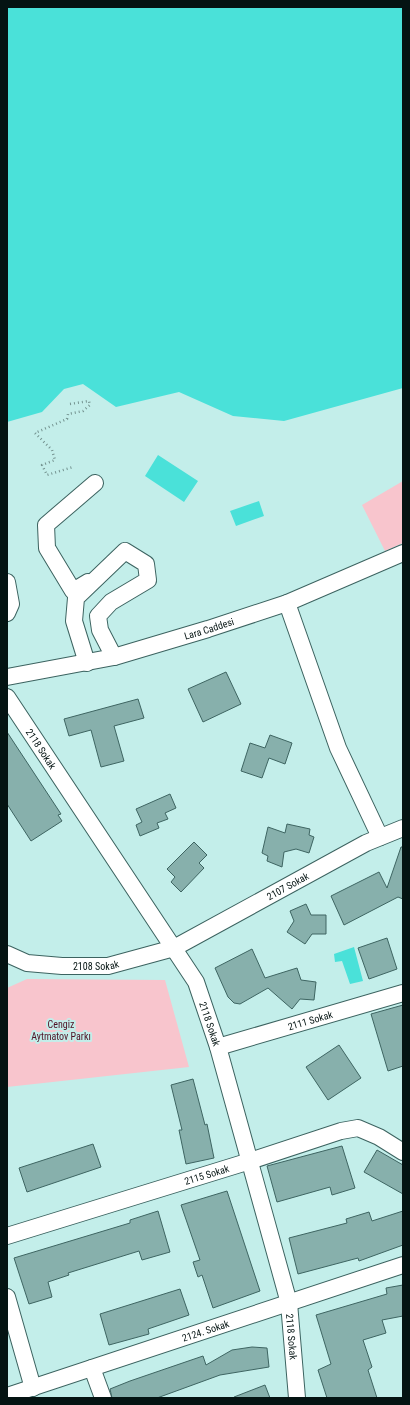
<svg xmlns="http://www.w3.org/2000/svg" width="410" height="1405" font-family="'Roboto Condensed',sans-serif">
<style>
.green{fill:#f8c5cd}
.water{fill:#4ae1d9}
.building{fill:#87b0ac;stroke:#3e6562}
.lines{fill:none;stroke-linecap:round;stroke-linejoin:round}
.minor-casing{stroke:#3c6360;stroke-width:18}
.path{stroke:#759491;stroke-width:2.5;stroke-dasharray:1 3;stroke-linecap:butt}
.minor{stroke:#fff;stroke-width:16}
.labels{text-anchor:middle;stroke-width:4;stroke-linejoin:round;paint-order:stroke}
.street-label{font-size:10px;fill:#041312;stroke:#c3eeea}
.park-label{font-size:10px;fill:#4f1023;stroke:#c3eeea}
</style>
<rect width="100%" height="100%" fill="#c3eeea"/>
<path class="green" d="M403,481V543L385,551L362,505Z
M27,979L165,980L189,1067L7,1087V988Z"/>
<path class="water" d="M7,7H403V388L284,421L233,416L179,392L116,407L83,384L64,389L42,412L7,422Z
M158,455L198,481L184,502L145,476Z
M259,501L264,516L236,526L230,511Z
M354,947L363,981L350,984L342,961L335,962L334,954Z"/>
<path class="building" d="M226,672L241,704L203,722L188,689Z
M138,699L144,718L114,726L124,761L101,767L91,730L69,736L64,719Z
M7,732L61,814L58,815L62,821L31,841L7,804Z
M270,735L292,743L285,764L269,758L262,778L241,771L250,743L265,748Z
M170,794L176,808L165,813L168,819L157,823L159,828L140,836L136,825L142,822L136,809Z
M287,824L310,829L309,835L314,837L309,853L296,849L284,852L282,867L267,861L268,856L262,853L268,827L285,833Z
M194,842L207,855L199,863L204,868L181,892L171,882L175,877L167,869Z
M401,847H403V899L398,897L344,925L331,896L379,872L387,888Z
M306,904L311,915H326V934H312L305,944L287,932L294,921L290,911Z
M387,938L397,969L369,979L358,948Z
M252,949L265,978L297,968L301,980L316,982L314,1000L300,999L292,1009L268,988L240,1004L234,1003L228,997L215,968Z
M403,1005V1066L388,1071L371,1014Z
M339,1045L361,1078L328,1100L306,1067Z
M193,1079L205,1125L207,1124L214,1158L186,1164L179,1130H182L171,1085Z
M93,1144L101,1167L27,1192L19,1168Z
M342,1146L355,1188L332,1195L330,1187L277,1202L267,1166Z
M377,1150L403,1165V1194L364,1172Z
M227,1191L260,1291L213,1308L202,1275L198,1277L193,1262L200,1260L181,1205Z
M158,1211L170,1252L142,1260L139,1251L68,1273L69,1275L48,1282L52,1297L29,1304L14,1258L130,1223V1220Z
M403,1211V1245L359,1261L358,1258L298,1274L289,1238L347,1223L346,1219L369,1212L372,1221Z
M403,1285V1316L382,1320L386,1333L363,1340L372,1367L368,1370L377,1398H327L318,1370L331,1364L316,1315L387,1294L386,1288Z
M180,1289L189,1315L148,1329L149,1334L109,1345L100,1314Z
M252,1347L267,1348L269,1367L220,1375L157,1398H112L110,1389L130,1381L203,1356L206,1365L232,1350Z
M265,1385L270,1398H234V1397Z"/>
<g class="lines">
<g class="minor-casing">
<g id="minor">
<path d="M7,582L11,604L7,613"/>
<path d="M88,582L73,591L47,548L46,525L95,483"/>
<path d="M287,603L338,748L380,837"/>
<path d="M87,663L74,621L76,598L125,551L146,564L148,580L111,602L98,616L100,630L114,657"/>
<path id="s1" d="M7,677L114,657L208,629L287,603L403,553"/>
<path id="s2" d="M7,697L196,982L218,1047L289,1303L297,1398"/>
<path id="s3" d="M7,954L27,963L62,966H108L174,948L366,843L403,828"/>
<path id="s4" d="M218,1047L403,993"/>
<path id="s5" d="M7,1236L250,1161L341,1131L358,1128L379,1137L403,1152"/>
<path d="M7,1297L33,1388"/>
<path d="M92,1368L103,1398"/>
<path id="s6" d="M7,1396L403,1265"/>
</g>
</g>
<path class="path" d="M70,404L89,401L90,405L83,411L68,414L67,419L35,433L52,450L55,460L42,465L47,475L73,467"/>
<use href="#minor" class="minor"/>
</g>
<g class="labels">
<g class="street-label">
<text dy="4" stroke="none"><textPath href="#s1" startOffset="208">Lara Caddesi</textPath></text>
<text dy="4" stroke="none"><textPath href="#s2" startOffset="62">2118 Sokak</textPath></text>
<text dy="4" stroke="none"><textPath href="#s3" startOffset="301">2107 Sokak</textPath></text>
<text dy="4" stroke="none"><textPath href="#s3" startOffset="91">2108 Sokak</textPath></text>
<text dy="4" stroke="none"><textPath href="#s4" startOffset="96">2111 Sokak</textPath></text>
<text dy="4" stroke="none"><textPath href="#s2" startOffset="386">2118 Sokak</textPath></text>
<text dy="4" stroke="none"><textPath href="#s5" startOffset="209">2115 Sokak</textPath></text>
<text dy="4" stroke="none"><textPath href="#s6" startOffset="209">2124. Sokak</textPath></text>
<text dy="4" stroke="none"><textPath href="#s2" startOffset="710">2118 Sokak</textPath></text>
</g>
<g class="park-label">
<text x="61" y="1028">Cengiz<tspan x="61" dy="12">Aytmatov Parkı</tspan></text>
</g>
</g>
<rect width="410" height="1405" fill="none" stroke="#041312" stroke-width="16"/>
</svg>
